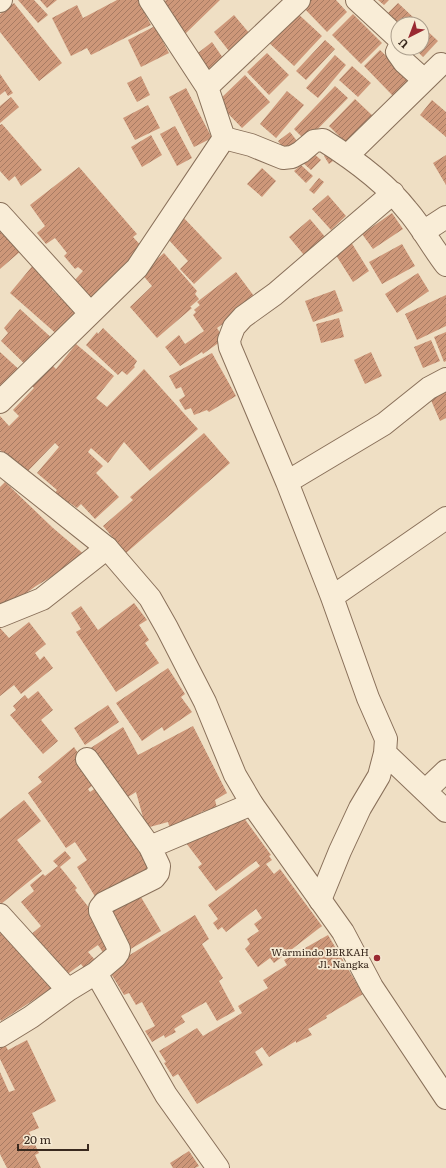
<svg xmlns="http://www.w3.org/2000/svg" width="446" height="1168" font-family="Literata,serif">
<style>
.building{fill:url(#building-hatch)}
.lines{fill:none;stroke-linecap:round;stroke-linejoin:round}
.minor-casing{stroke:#89705a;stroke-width:24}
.tertiary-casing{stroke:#89705a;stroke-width:24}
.minor{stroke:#f9edd7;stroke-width:22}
.tertiary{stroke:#f9edd7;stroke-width:22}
.poi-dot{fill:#992931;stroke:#f6ead3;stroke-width:1.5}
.labels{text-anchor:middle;stroke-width:3.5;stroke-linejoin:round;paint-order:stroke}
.poi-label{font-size:10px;fill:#39291e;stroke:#f6ead3;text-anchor:end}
</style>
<defs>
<pattern id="building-hatch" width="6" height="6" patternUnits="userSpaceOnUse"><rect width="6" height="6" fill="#cd9779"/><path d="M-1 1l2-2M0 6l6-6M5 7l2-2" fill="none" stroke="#a77b63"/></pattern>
</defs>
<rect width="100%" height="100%" fill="#efdfc4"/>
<path class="building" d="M18,0H34L48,15L38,23Z
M40,0H57L47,8Z
M117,0H138L151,25L91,55L87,48L71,56L52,18L77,5L83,18Z
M166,0H220L184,35L158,8Z
M306,0H336L347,12L327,32L301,5Z
M378,0H389L384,5Z
M14,3L62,63L39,81L0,32V14Z
M398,3L414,18L408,24H398L383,18Z
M295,11L322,36L294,66L267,41Z
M353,14L382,43L361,64L332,35Z
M234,15L250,34L229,51L214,32Z
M155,26L169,53L141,67L128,40Z
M422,26L438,41L423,57L414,48H422Z
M325,40L335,49L306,80L296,71Z
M212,42L223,58L206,71L194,56Z
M380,50L410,79L393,96L364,66Z
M267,53L289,75L269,95L247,72Z
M335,55L346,65L318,98L306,88Z
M352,66L371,83L358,97L339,80Z
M0,74L13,93L8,96L5,91L0,95Z
M245,75L270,102L242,128L217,102Z
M141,76L150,95L137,102L127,83Z
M335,86L348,98L306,141L294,129Z
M186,88L212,138L194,147L169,97Z
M287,91L304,105L276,138L260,124Z
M11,97L19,107L0,123V106Z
M355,99L374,117L347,144L329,126Z
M432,100L446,112V137L420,115Z
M148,105L160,128L135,140L123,118Z
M2,124L42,170L21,186L15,176L9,181L0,171V125Z
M175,126L192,158L177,166L160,134Z
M290,132L301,146L289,155L278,141Z
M151,135L162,155L142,167L131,147Z
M312,152L321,160L311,170L302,162Z
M326,154L333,161L329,164L324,156Z
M446,155V185L433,163Z
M301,165L313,176L306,183L294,171Z
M79,167L137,234L133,237L145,250L95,304L74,281L83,271L78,267L75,269L64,256L67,253L55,238L46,244L37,233L45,226L30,205Z
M262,168L276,181L262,197L247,184Z
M319,178L324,182L314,194L309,190Z
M328,195L346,216L331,230L312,209Z
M392,213L403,229L373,249L362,234Z
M181,215L222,258L194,284L180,269L188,261L168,239L177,228L175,226Z
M310,219L326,238L304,255L289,237Z
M0,230L22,250L0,269Z
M351,242L369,271L353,282L334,252Z
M402,244L415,266L382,284L369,262Z
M164,253L197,291L195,294L199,299L190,307L192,308L157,338L130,307L152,286L141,273Z
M34,264L56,285L52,290L81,316L60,337L10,293Z
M236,272L257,300L217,328L224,339L203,354L202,352L180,366L165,347L179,335L185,344L204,331L193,315L196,312L194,310L200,305L197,302Z
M418,273L429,291L397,313L385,294Z
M335,290L343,311L313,322L305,301Z
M446,295V326L417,340L405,314Z
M20,309L55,341L30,369L1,341L8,333L4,328Z
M339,318L344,337L321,343L316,324Z
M103,328L137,361L134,366L135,367L127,375L122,371L118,375L86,345L97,332L98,334Z
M446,332V361L444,362L434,337Z
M431,340L440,361L423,368L414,347Z
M76,344L114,376L96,398L107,407L144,369L198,429L150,471L124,442L108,463L91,448L88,452L103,466L96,473L119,497L95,519L81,504L77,508L70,503L69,505L55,493L57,490L37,473L59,447L55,443L27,472L0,450V416L9,426L19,416L13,410L34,388L31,385L50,363L56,369Z
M0,352L24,374L0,398Z
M371,352L382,376L365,384L354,360Z
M212,353L236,396L209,412L207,410L194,415L191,408L185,410L179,400L185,396L181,387L176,389L169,376Z
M446,391V418L440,421L430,398Z
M204,433L230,463L126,553L103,526L133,500L130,497Z
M5,482L53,528L86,556L36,586L0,612V487Z
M134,603L147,620L139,625L149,640L145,643L159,663L116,692L76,632L81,629L71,613L81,606L98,630Z
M29,622L46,644L35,653L40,660L44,656L53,668L21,694L14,685L0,696V628L9,638Z
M168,668L185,694L181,697L192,712L164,731L162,727L142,741L116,703Z
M38,691L53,710L41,720L58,741L43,754L10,715L16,710L13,706L25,695L28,699Z
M108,705L119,722L85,745L74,728Z
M193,726L227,793L215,800L217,808L201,812L203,820L170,829L168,822L146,828L136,792L123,800L89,749L123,727L138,755Z
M74,747L97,782L88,789L90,792L100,785L148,857L143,860L148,868L143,871L144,876L99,903L77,867L87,860L75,842L66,848L28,793L42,782L38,777Z
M24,800L41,821L17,840L42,871L1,904L0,902V819Z
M241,814L271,855L269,856L272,860L266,864L274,874L280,869L322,926L274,963L270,958L258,967L245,949L250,944L247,939L259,931L254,924L262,918L256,909L226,932L222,927L218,930L213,923L218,919L208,905L260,866L256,861L216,891L198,867L202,864L183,839Z
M65,851L71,858L60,867L77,888L75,890L98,919L114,947L104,954L98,945L88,952L95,960L84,968L81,964L65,976L29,936L41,926L21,902L34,891L30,885L43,874L45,876L58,866L53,861Z
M138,892L161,931L129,950L106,911Z
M195,915L209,939L202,944L223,978L219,981L235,1011L217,1021L206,1002L181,1016L185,1022L174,1029L176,1032L165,1038L164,1035L152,1042L145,1031L155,1026L142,1002L136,1005L129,993L124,995L110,972L128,956Z
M0,927L57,985L1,1021L0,1019Z
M328,935L363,994L326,1016L327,1018L308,1029L312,1035L296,1043V1041L269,1057L262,1047L255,1052L263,1065L197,1104L178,1074L173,1077L164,1063L166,1062L159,1051L197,1028L203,1036L242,1013L238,1006L268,988L263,980L287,965L284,960Z
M27,1040L56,1101L32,1113L39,1128L29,1132L39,1153L35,1155L41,1168H7L0,1154V1072L9,1092L15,1090L0,1059V1047L5,1045L8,1050Z
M189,1151L199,1166L195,1168H173L170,1163Z"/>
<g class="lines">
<g class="minor-casing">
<path id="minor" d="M150,0L207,87L224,138
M357,0L398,38
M0,1L1,0
M399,48L397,52L404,62L424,80
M207,87L299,0
M224,138L251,145L283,158L292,157L301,152L314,141L323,140C353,159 385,182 407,210C422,227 432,247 446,265
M347,156L441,64
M0,214L90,313
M423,232L446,217
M0,402L137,268L224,138
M287,482L384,424L429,388L446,379
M332,597L446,518
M0,616L42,599L107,548
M385,753L446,811
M425,791L446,771
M150,847L252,804
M320,900L340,851L360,808L379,776L385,753L386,739L368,698L332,597L287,482L230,347L229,340L234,327L243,317L275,294L393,193
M0,915L68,990
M96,973L166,1095L218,1168
M0,1036L31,1017L68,990L96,973L116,956L118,953L119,949L100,911V908L104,903L154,878L158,873L159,866L150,847L87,759"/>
</g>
<g class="tertiary-casing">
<path id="tertiary" d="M0,463L107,548L150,598L167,628L205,702L235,775L252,804L343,932L372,987L446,1098"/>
</g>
<use href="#minor" class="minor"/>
<use href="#tertiary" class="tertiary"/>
</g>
<circle class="poi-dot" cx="377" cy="958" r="4"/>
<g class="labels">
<g class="poi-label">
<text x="369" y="956">Warmindo BERKAH<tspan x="369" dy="12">Jl. Nangka</tspan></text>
</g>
</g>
<g transform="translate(410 36) rotate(222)"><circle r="19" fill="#f6ead3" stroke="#aa9d8b"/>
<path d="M0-3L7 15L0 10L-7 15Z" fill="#992931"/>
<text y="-6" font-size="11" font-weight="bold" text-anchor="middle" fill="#39291e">U</text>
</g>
<path d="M18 1144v6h70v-6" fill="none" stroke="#39291e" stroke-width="2"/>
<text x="24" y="1144" font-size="12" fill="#39291e" stroke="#f6ead3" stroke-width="3" paint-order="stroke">20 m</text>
</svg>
